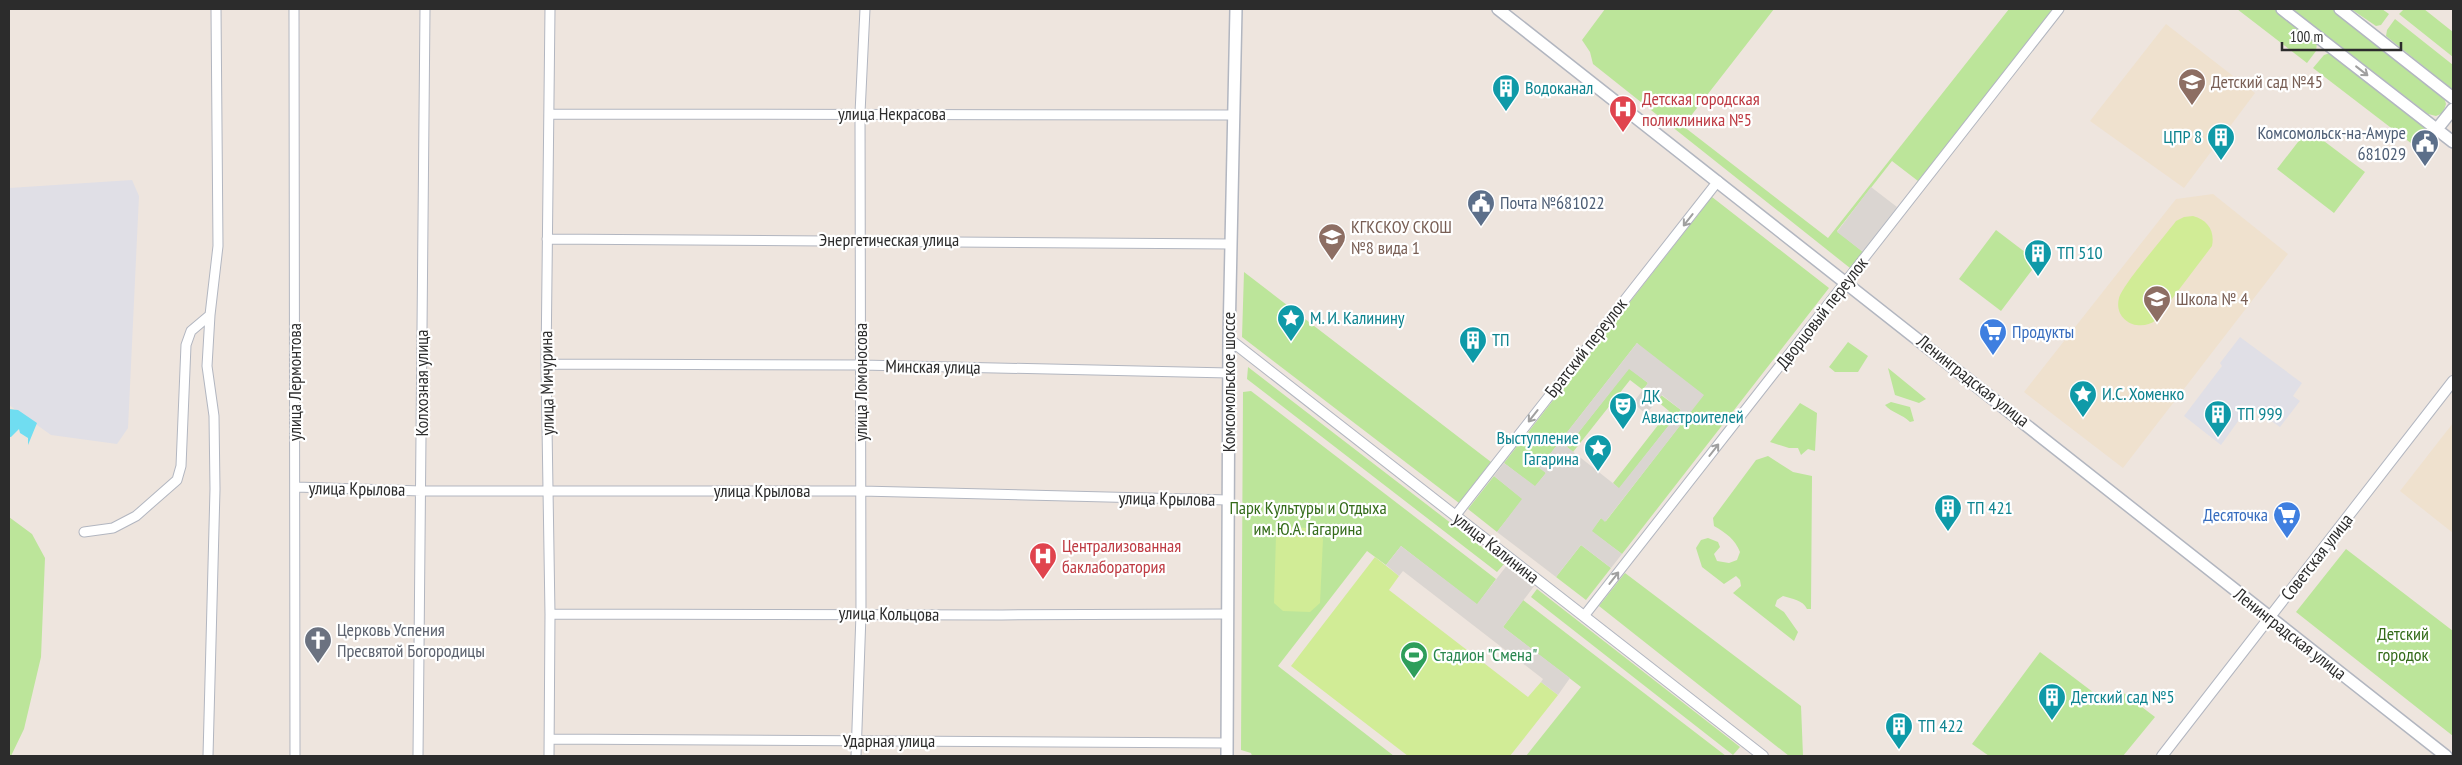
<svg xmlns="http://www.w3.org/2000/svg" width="2462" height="765" font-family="'PT Sans Narrow',sans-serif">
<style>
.industrial{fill:#e0dfe6}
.education{fill:#efe1ce}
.green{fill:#bce59a}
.pitch{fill:#d1ec96}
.plaza{fill:#dad5d1;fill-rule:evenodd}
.water{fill:#70ddf1}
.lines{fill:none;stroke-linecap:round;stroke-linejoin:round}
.minor-casing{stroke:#b2b6c0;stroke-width:11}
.tertiary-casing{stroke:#b2b6c0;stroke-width:12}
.secondary-casing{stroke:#b2b6c0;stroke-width:14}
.minor{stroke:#fff;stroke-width:9}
.tertiary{stroke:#fff;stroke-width:10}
.secondary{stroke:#fff;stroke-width:11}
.oneway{stroke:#a0a0a0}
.labels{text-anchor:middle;stroke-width:4.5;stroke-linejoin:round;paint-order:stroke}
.education-label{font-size:18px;fill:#785e54;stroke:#fff;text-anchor:start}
.culture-label{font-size:18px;fill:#0d838f;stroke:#fff;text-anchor:start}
.health-label{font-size:18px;fill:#be3a42;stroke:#fff;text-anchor:start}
.street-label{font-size:18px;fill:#2c2c2c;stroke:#fff}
.service-label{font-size:18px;fill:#4e5e75;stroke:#fff;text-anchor:end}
.shop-label{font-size:18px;fill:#366cbe;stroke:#fff;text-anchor:start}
.park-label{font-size:18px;fill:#346c1a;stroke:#fff}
.worship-label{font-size:18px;fill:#5b616d;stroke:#fff;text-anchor:start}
.leisure-label{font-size:18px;fill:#27864d;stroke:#fff;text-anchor:start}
</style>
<rect width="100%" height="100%" fill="#eee5de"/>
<path class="industrial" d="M132,180L139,196L128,428L117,444L51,435L9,405V188Z
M2240,337L2302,383L2293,396L2300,401L2280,427L2249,406L2221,445L2184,416L2222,366L2220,363Z"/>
<path class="education" d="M2166,24L2255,93L2184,188L2090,121Z
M2213,194L2288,254L2123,468L2024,392L2176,199Z
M2453,423V533L2400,491Z"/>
<path class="green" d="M1605,9H1774L1683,126L1828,238L2009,9H2055L1918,181L1892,161L1837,231L1863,252L1850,268L1593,64L1590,52L1582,40Z
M2237,9H2276L2311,36L2317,43L2316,51L2307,63Z
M2292,9H2335L2443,94L2446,104L2443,113L2436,116L2428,114Z
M2351,9H2382L2389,14L2381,25L2376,26Z
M2404,9H2424L2453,32V57L2399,14Z
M2395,19L2453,65V90L2386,36L2387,30Z
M2330,53L2425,127L2426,135L2416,147L2313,68L2324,55Z
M2308,129L2365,172L2334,213L2277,169Z
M1712,197L1829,288L1622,554L1591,531L1601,518L1606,521L1691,411L1637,343L1540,467L1546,473L1535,487L1504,463Z
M1996,230L2038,262L2001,311L1959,279Z
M1244,272L1491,462L1459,503L1242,337Z
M1848,342L1868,356L1858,372H1835L1829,367Z
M1248,367L1504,564L1497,572L1247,379Z
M1629,368L1648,383L1643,390L1630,380L1573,452L1567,447Z
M1888,368L1926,399L1919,403L1895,395Z
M1251,391L1496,579L1477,605L1401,546L1386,565L1367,551L1278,666L1394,756H1252L1251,753L1241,750L1243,392Z
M1661,395L1681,410L1619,489L1613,483L1669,411L1657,401Z
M1891,402L1910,407L1914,421L1910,422C1902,414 1892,413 1885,405Z
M1800,403L1817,413L1815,451L1808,449L1801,455L1798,448H1789L1770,442Z
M1768,456L1793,472L1812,476L1811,609H1807C1803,600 1792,599 1783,596L1777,600L1775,606L1784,612L1798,632L1794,641L1733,593L1741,586L1740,580L1736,576L1724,584L1702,567L1696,548L1701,540L1708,538L1718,542L1720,547L1714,554L1717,561L1729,563L1737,560L1740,552C1735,539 1726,533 1714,526L1713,518L1756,460Z
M1494,476L1523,499L1497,532L1468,509Z
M9,517L32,534L45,558L41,657L24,729L11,756H9Z
M1581,545L1611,568L1586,600L1556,577Z
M2346,549L2453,631V736L2296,612Z
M1625,573L1801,706L1803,756H1789L1599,606Z
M1537,589L1740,747L1733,755L1531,597Z
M1523,600L1726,756H1526L1581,687L1503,627Z
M2040,652L2110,705L2121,691L2155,717L2123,756H1989L1972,744Z"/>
<path class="pitch" d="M2193,216C2208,220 2215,231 2212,246L2156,320C2140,333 2113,321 2119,298C2123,284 2165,236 2176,221L2184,217Z
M1286,526L1317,529L1323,539L1320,603L1310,612L1283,611L1274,603L1276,535Z
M1375,557L1399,576L1389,590L1528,697L1541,682L1558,695L1510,756H1408L1291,666Z"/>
<path class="plaza" d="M1871,187L1897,207L1863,252L1837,232Z
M1637,343L1704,395L1605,522L1601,518L1592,531L1622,554L1611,568L1581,545L1556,577L1497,532L1522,499L1494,476L1504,463L1535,486L1546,473L1539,468ZM1629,369L1648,383L1633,403L1646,414L1662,395L1681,410L1619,488L1567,447Z
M1401,546L1477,604L1508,564L1535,585L1503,627L1570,678L1558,695L1541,682L1543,679L1403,571L1399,576L1386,565Z"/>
<path class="water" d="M9,409L18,410L37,423L28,445V438L20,433L19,429L11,437H9Z"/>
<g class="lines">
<g class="minor-casing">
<path id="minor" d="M294,9L295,756
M550,114L1234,115
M547,239L1231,244
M546,364L861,365L1229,373
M296,487L421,491H861L1228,500
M1455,516L1718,181
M84,532L113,528L136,516L177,480L181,466L186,345L191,331L210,315
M550,614C776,614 1002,616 1228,614
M1584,616L2059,9
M550,739L1227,743
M208,756L215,489L214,416L207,366L210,315L218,246L216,9
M418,756L425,9
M549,756L550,614L546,364L550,9
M856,756L861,614L860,113L865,9"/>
</g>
<g class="tertiary-casing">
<path id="tertiary" d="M1229,339L1763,756
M2162,756L2453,381"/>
</g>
<g class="secondary-casing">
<path id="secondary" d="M1498,9L2446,756
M2282,9L2453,142
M2340,9L2453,98
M2437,129L2453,109
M1227,756L1229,339L1236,9"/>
</g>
<use href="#minor" class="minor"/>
<use href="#tertiary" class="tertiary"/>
<use href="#secondary" class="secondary"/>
</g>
<defs><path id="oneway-shaft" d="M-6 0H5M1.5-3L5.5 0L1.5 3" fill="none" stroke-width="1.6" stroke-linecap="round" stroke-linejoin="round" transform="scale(1.25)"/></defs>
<g class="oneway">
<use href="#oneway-shaft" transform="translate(2362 71) rotate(38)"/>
<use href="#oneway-shaft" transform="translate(1688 220) rotate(128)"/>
<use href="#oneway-shaft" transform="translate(1533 416) rotate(128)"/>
<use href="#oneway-shaft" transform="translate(1714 450) rotate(-52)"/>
<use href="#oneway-shaft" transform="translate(1614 578) rotate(-52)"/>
</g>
<defs>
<g id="school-pin" transform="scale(1.4375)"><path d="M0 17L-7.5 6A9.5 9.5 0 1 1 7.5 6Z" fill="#8d6e63" stroke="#fff"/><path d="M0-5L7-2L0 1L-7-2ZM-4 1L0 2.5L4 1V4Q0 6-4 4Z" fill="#fff"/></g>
<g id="building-pin" transform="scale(1.4375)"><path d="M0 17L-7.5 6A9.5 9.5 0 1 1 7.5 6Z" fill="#0f9aa8" stroke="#fff"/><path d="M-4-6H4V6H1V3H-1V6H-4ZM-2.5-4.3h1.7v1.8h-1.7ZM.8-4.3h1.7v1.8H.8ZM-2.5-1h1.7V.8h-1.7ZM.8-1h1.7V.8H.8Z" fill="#fff"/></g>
<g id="hospital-pin" transform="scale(1.4375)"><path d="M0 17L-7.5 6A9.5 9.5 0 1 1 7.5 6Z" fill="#e0444e" stroke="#fff"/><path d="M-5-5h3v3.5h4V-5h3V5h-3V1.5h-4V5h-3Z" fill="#fff"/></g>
<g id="civic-pin" transform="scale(1.4375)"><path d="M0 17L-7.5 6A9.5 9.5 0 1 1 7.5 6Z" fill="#5c6f8a" stroke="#fff"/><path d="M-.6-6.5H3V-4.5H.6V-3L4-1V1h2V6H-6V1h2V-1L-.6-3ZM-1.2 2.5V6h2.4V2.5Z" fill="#fff"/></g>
<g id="sight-pin" transform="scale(1.4375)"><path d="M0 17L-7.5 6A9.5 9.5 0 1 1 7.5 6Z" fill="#0f9aa8" stroke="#fff"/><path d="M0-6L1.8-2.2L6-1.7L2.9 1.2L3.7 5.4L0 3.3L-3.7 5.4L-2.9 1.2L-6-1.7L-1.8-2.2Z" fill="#fff"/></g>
<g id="supermarket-pin" transform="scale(1.4375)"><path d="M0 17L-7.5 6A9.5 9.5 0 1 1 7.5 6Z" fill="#3f7fe0" stroke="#fff"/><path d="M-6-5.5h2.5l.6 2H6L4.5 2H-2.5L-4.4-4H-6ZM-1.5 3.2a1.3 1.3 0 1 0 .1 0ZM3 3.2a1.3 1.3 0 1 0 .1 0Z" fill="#fff"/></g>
<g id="theatre-pin" transform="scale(1.4375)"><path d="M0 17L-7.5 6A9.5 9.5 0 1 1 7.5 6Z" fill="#0f9aa8" stroke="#fff"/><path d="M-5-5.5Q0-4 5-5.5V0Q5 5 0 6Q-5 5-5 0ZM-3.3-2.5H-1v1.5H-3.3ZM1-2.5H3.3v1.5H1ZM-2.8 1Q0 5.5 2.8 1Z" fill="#fff"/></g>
<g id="church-pin" transform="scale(1.4375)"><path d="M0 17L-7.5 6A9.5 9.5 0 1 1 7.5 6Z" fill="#6b7280" stroke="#fff"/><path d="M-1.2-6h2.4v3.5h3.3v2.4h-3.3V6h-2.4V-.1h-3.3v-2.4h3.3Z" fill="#fff"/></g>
<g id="stadium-pin" transform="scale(1.4375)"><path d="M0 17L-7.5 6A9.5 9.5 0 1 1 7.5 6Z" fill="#2e9e5b" stroke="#fff"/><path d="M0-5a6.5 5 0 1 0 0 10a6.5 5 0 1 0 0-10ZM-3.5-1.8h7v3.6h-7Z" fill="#fff"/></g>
</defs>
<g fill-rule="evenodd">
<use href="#school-pin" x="2192" y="82"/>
<use href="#building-pin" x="1506" y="88"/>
<use href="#hospital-pin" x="1623" y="109"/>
<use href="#building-pin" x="2221" y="137"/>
<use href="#civic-pin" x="2425" y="143"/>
<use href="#civic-pin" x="1481" y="203"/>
<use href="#school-pin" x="1332" y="237"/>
<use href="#building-pin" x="2038" y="253"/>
<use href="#school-pin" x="2157" y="299"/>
<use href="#sight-pin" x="1291" y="318"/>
<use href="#supermarket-pin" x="1993" y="332"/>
<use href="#building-pin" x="1473" y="340"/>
<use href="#sight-pin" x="2083" y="394"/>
<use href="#theatre-pin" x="1623" y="406"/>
<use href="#building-pin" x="2218" y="414"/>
<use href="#sight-pin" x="1598" y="448"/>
<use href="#building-pin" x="1948" y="508"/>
<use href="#supermarket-pin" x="2287" y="515"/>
<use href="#hospital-pin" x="1043" y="556"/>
<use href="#church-pin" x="318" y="640"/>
<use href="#stadium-pin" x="1414" y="655"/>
<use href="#building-pin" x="2052" y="697"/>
<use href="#building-pin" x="1899" y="726"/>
</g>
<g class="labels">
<g class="education-label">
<text x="2211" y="88">Детский сад №45</text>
<text x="1351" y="233">КГКСКОУ СКОШ<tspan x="1351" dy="21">№8 вида 1</tspan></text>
<text x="2176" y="305">Школа № 4</text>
</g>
<g class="culture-label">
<text x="1525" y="94">Водоканал</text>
<text x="2202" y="143" text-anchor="end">ЦПР 8</text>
<text x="2057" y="259">ТП 510</text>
<text x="1310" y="324">М. И. Калинину</text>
<text x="1492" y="346">ТП</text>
<text x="2102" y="400">И.С. Хоменко</text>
<text x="1642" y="402">ДК<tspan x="1642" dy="21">Авиастроителей</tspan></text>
<text x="2237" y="420">ТП 999</text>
<text x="1579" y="444" text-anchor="end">Выступление<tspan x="1579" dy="21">Гагарина</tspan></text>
<text x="1967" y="514">ТП 421</text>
<text x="2071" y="703">Детский сад №5</text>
<text x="1918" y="732">ТП 422</text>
</g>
<g class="health-label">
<text x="1642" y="105">Детская городская<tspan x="1642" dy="21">поликлиника №5</tspan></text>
<text x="1062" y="552">Централизованная<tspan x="1062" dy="21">баклаборатория</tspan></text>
</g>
<g class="street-label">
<text x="892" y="120">улица Некрасова</text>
<text x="889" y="246">Энергетическая улица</text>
<text transform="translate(1822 313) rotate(-52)" y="6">Дворцовый переулок</text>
<text transform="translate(1586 348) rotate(-52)" y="6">Братский переулок</text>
<text transform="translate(933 367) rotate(1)" y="6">Минская улица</text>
<text transform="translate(1973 381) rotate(38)" y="6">Ленинградская улица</text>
<text transform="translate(295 382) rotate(-90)" y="6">улица Лермонтова</text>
<text transform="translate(861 382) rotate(-90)" y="6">улица Ломоносова</text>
<text transform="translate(1229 382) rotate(-90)" y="6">Комсомольское шоссе</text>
<text transform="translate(422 383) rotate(-90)" y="6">Колхозная улица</text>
<text transform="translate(547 383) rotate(-91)" y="6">улица Мичурина</text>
<text transform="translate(357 489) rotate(1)" y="6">улица Крылова</text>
<text x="762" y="497">улица Крылова</text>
<text transform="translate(1167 499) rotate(1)" y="6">улица Крылова</text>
<text transform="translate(1496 548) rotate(38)" y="6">улица Калинина</text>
<text transform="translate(2317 557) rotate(-52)" y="6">Советская улица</text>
<text transform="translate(889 614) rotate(1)" y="6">улица Кольцова</text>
<text transform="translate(2290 634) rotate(38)" y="6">Ленинградская улица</text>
<text x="889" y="747">Ударная улица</text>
</g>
<g class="service-label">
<text x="2406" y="139">Комсомольск-на-Амуре<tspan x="2406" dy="21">681029</tspan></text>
<text x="1500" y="209" text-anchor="start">Почта №681022</text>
</g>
<g class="shop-label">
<text x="2012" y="338">Продукты</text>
<text x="2268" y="521" text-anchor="end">Десяточка</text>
</g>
<g class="park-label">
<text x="1308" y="514">Парк Культуры и Отдыха<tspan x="1308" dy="21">им. Ю.А. Гагарина</tspan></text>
<text x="2403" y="640">Детский<tspan x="2403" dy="21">городок</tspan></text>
</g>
<g class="worship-label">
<text x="337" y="636">Церковь Успения<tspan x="337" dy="21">Пресвятой Богородицы</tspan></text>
</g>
<g class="leisure-label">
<text x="1433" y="661">Стадион "Смена"</text>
</g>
</g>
<rect width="2462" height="765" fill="none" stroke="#2c2c2c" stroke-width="20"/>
<path d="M2282 42v8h119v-8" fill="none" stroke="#2c2c2c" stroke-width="2.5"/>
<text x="2290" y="42" font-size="15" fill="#2c2c2c" stroke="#ffffff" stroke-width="4" paint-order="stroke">100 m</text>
</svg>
